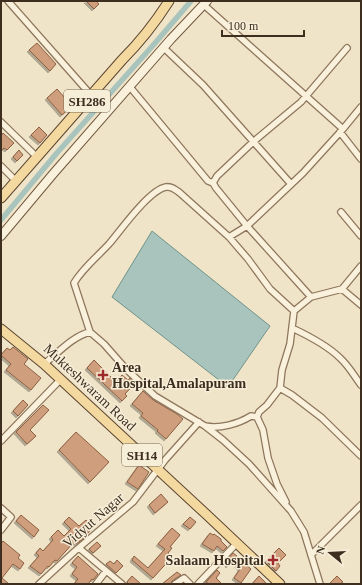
<svg xmlns="http://www.w3.org/2000/svg" width="362" height="585" font-family="'Times New Roman',serif">
<style>
.water{fill:#a9c4bc;stroke:#6f938a}
.lines{fill:none;stroke-linecap:round;stroke-linejoin:round}
.canal{stroke:#a9c4bc;stroke-width:5.5}
.building{fill:#cf9f7d;stroke:#8d5f41;filter:url(#shadow)}
.street-casing{stroke:#8d765c;stroke-width:8}
.secondary-casing{stroke:#6f573f;stroke-width:10}
.primary-casing{stroke:#5b4430;stroke-width:11}
.street{stroke:#faf1dc;stroke-width:5.5}
.secondary{stroke:#faf1dc;stroke-width:8}
.primary{stroke:#f3d9a0;stroke-width:9}
.poi-dot{fill:#9e2a2b;stroke:#f7eed8;stroke-width:1.5}
.labels{text-anchor:middle;stroke-width:3;stroke-linejoin:round;paint-order:stroke}
.shield{fill:#f7eed8;stroke:#756857;stroke-width:1}
.shield-label{font-size:13px;font-weight:bold;fill:#3d2e20}
.poi-label{font-size:14px;font-weight:bold;fill:#3d2e20;stroke:#f7eed8;text-anchor:start}
.street-label{font-size:14px;fill:#3d2e20;stroke:#f7eed8}
</style>
<defs>
<filter id="shadow"><feDropShadow dx="-2" dy="2" stdDeviation="0" flood-color="#0004"/></filter>
</defs>
<rect width="100%" height="100%" fill="#f0e4c8"/>
<path class="water" d="M152,231L270,326L228,387L112,297Z"/>
<g class="lines">
<path class="canal" d="M1,220L56,154L156,42L191,1"/>
</g>
<path class="building" d="M86,1H96L99,4L94,9Z
M37,43L56,64L50,71L29,50Z
M57,89L72,106L62,115L47,98Z
M39,127L47,135L40,143L31,135Z
M3,133L14,143L7,150L4,148L1,151V136Z
M19,150L23,155L17,161L13,157Z
M13,347L28,359L24,364L41,378L31,390L6,370L11,364L1,355L7,348L10,350Z
M94,360L116,382L122,375L128,380L130,378L135,383L125,394L127,396L122,401L87,368Z
M143,391L153,400L177,414L183,419L166,439L157,431L158,430L141,416L143,413L132,404Z
M23,400L28,405L18,416L13,411Z
M43,405L49,410L30,430L36,436L27,444L16,432Z
M76,432L109,462L90,482L59,450Z
M139,465L149,472L138,489L127,482Z
M161,494L168,502L155,513L149,505Z
M21,515L39,530L34,537L16,521Z
M69,517L79,526L86,520L93,527L83,539L76,544L74,542L57,561L55,560L49,567L48,566L41,574L30,566L39,556L36,553L40,548L43,551L53,540L51,537L58,530L64,536L71,529L64,522Z
M190,517L196,522L190,529L183,524Z
M172,528L180,535L170,547L172,548L168,553L172,557L153,578L132,560L134,556L148,568L165,549L158,544Z
M210,533L213,535L214,534L221,539V541L227,547L223,551L217,546L214,551L202,544Z
M3,541L20,555L18,558L24,563L20,569L13,564L2,578L9,584H1V544Z
M97,542L101,546L93,553L89,549Z
M279,548L286,555L278,563L280,566L276,571L266,561Z
M233,553L237,556L228,566L225,562Z
M78,556L98,574L93,580L92,579L88,584H74L78,579L72,574L77,567L72,563Z
M117,560L123,566L116,573L106,564L110,561L114,564Z
M240,560L251,569L241,583L234,578L240,569L237,566Z
M217,570L220,573L216,578L222,584H209L206,582Z
M177,572L181,575L172,581L171,584H162Z
M132,576L141,584H129L127,582Z
M259,576L267,584H252Z
M337,576L343,582L340,584H329Z"/>
<g class="lines">
<g class="street-casing">
<path id="street" d="M8,1L91,95
M204,5L343,129
M164,48L203,85L291,184
M130,87L208,181L213,183
M1,122L37,157
M340,132L361,159
M1,166L16,181
M341,212L361,236
M229,237L247,226L216,188L213,183L217,176L253,142L301,102L347,48
M342,289L361,305
M311,297L247,226L303,173L343,129L361,107
M292,328C309,336 327,345 340,358C349,366 354,376 361,385
M90,332L74,283C83,268 97,257 109,244C121,230 149,190 166,187C172,186 176,190 180,193L229,237L248,259L270,289L294,311
M44,364C58,353 73,336 90,332L104,344L126,369L155,396L205,426C220,429 238,424 251,416L257,417L259,412L267,405L280,388L282,370L290,344L294,311L311,297L342,289L361,266
M280,388L292,395L322,418L361,456
M257,417L263,430L268,458L277,484L286,502
M205,426L223,440L249,464L291,511L304,532L320,584
M1,441L61,379
M1,508L11,517L1,530
M79,548L122,584
M311,555L361,505
M39,584L75,551L133,502L165,460L199,422
M96,584L106,571
M175,584L184,578L190,584
M198,584L237,543"/>
</g>
<g class="secondary-casing">
<path id="secondary" d="M1,236L53,174L171,39L207,1"/>
</g>
<g class="primary-casing">
<path id="primary" d="M1,198L122,60C140,42 155,23 169,1
M1,329L44,364L207,515L280,584"/>
</g>
<use href="#street" class="street"/>
<use href="#secondary" class="secondary"/>
<use href="#primary" class="primary"/>
</g>
<g class="poi-dot">
<path d="M101 369h4v4h4v4h-4v4h-4v-4h-4v-4h4z"/>
<path d="M271 554h4v4h4v4h-4v4h-4v-4h-4v-4h4z"/>
</g>
<g class="labels">
<g class="shield">
<rect x="64" y="90" width="46" height="22" rx="3"/>
<rect x="122" y="444" width="40" height="22" rx="3"/>
</g>
<g class="shield-label">
<text x="87" y="106">SH286</text>
<text x="142" y="460">SH14</text>
</g>
<g class="poi-label">
<text x="112" y="372">Area<tspan x="112" dy="16">Hospital,Amalapuram</tspan></text>
<text x="264" y="565" text-anchor="end">Salaam Hospital</text>
</g>
<g class="street-label">
<text transform="translate(90 387) rotate(43)" y="5">Mukteshwaram Road</text>
<text transform="translate(93 520) rotate(-41)" y="5">Vidyut Nagar</text>
</g>
</g>
<rect width="362" height="585" fill="none" stroke="#3d2e20" stroke-width="4"/>
<g transform="translate(330 553) rotate(288)" stroke="#f7eed8" stroke-width="3" paint-order="stroke">
<path d="M0-3L7 15L0 10L-7 15Z" fill="#3d2e20"/>
<text y="-6" font-size="11" font-weight="bold" text-anchor="middle" fill="#3d2e20">N</text>
</g>
<path d="M222 30v6h82v-6" fill="none" stroke="#3d2e20" stroke-width="2"/>
<text x="228" y="30" font-size="12" fill="#3d2e20" stroke="#f7eed8" stroke-width="3" paint-order="stroke">100 m</text>
</svg>
